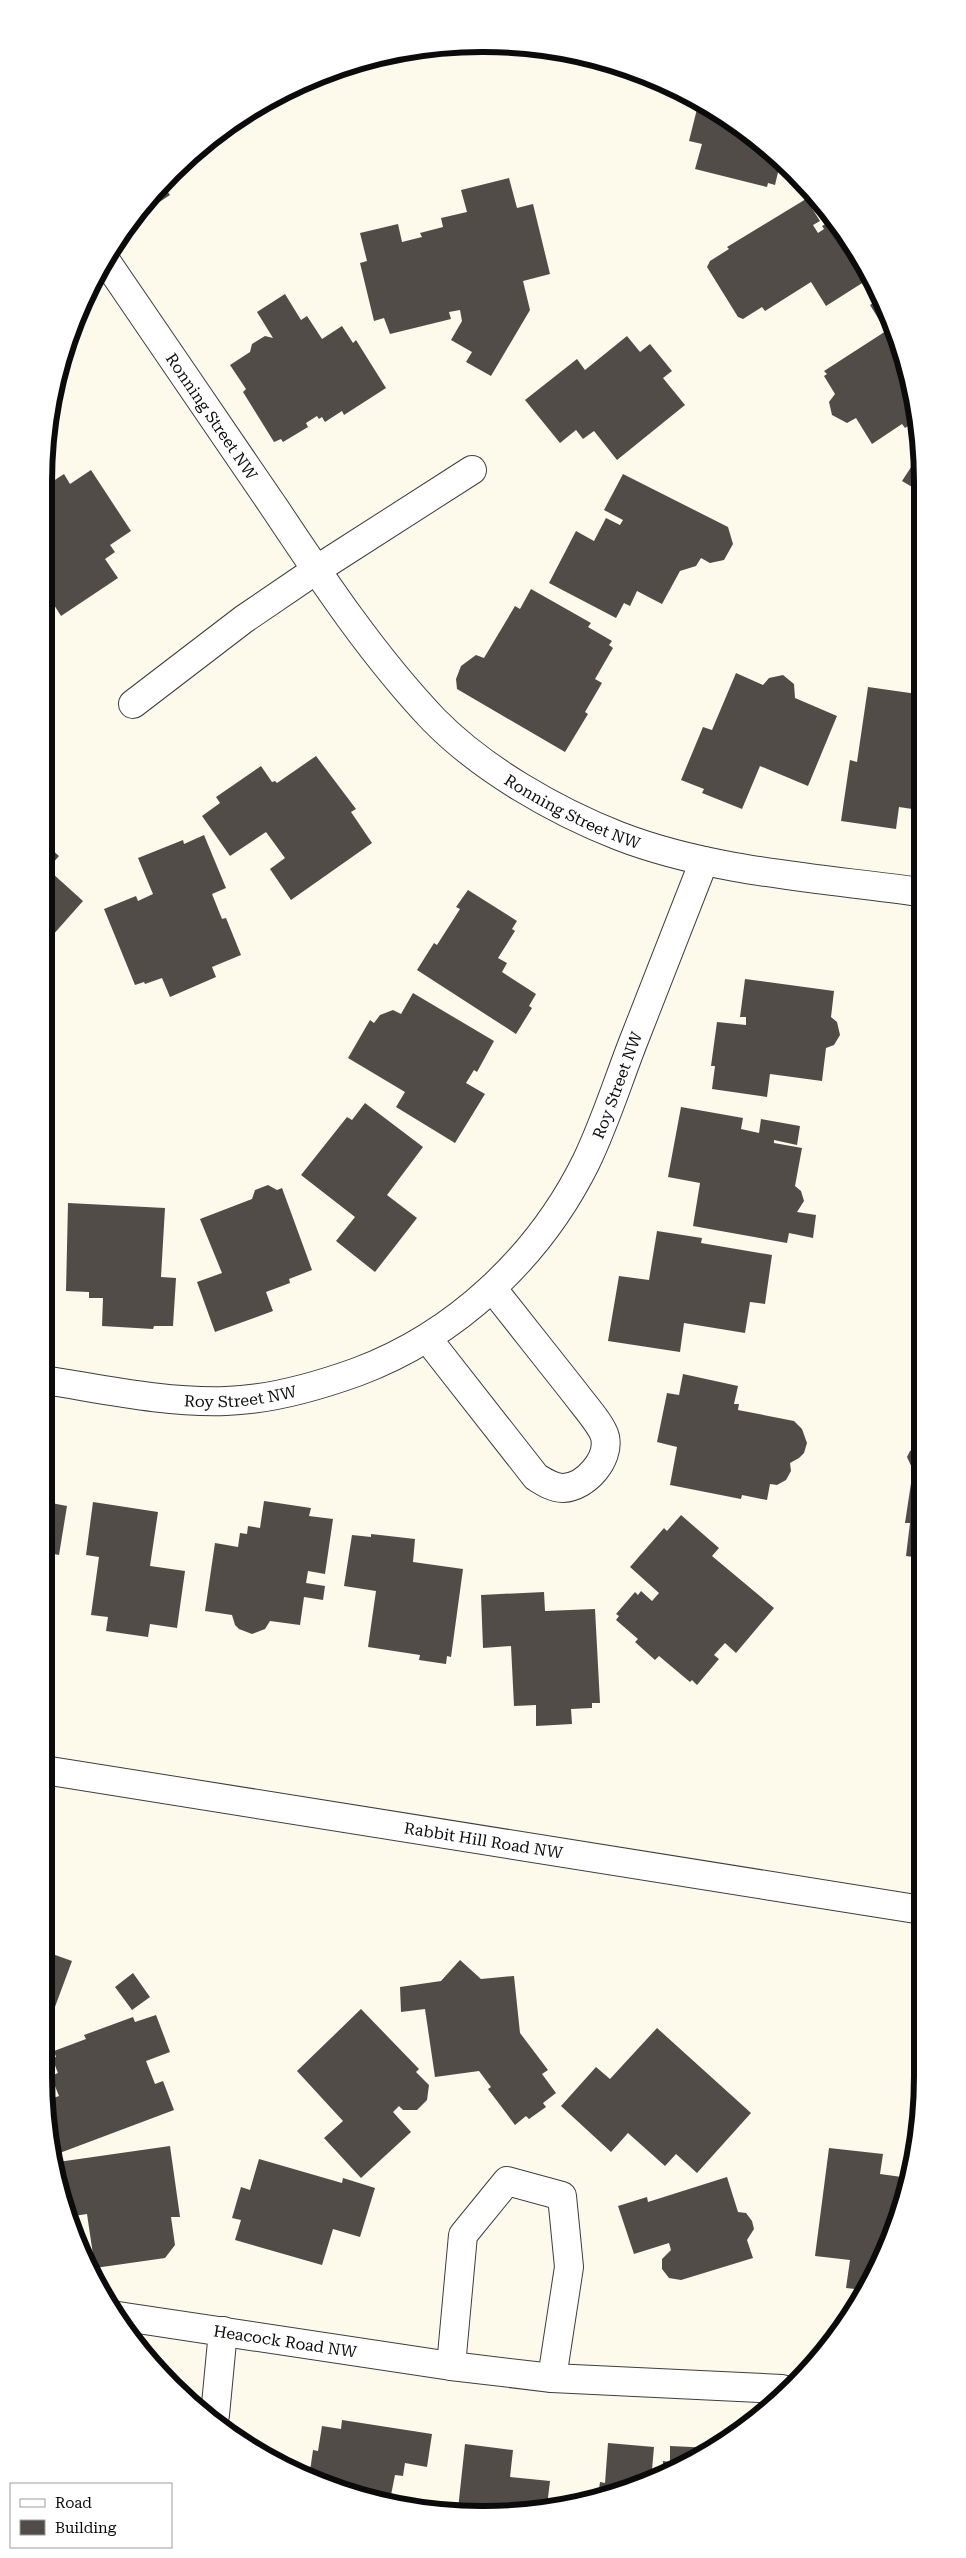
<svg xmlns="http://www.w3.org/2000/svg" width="966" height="2558" font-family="'Roboto Serif',serif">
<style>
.building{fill:#524c48}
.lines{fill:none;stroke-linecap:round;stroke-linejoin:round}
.minor-casing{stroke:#3e3e3e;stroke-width:30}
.minor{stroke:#fff;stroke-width:28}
.labels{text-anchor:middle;stroke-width:5;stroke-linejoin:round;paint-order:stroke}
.street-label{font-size:16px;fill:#0b0b0b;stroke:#fff}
.rim{fill:none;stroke:#0b0b0b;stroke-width:6}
</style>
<rect width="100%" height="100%" fill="#fdf9eb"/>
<path class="building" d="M698,105L727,118L780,164L775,185L768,183L767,187L695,169L702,144L689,141Z
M204,145L208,150L178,170L194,153Z
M509,178L517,208L533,204L550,274L523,281L530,310L491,376L466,362L472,352L451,340L462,321L460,310L449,312L451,319L390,334L384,318L374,321L360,263L367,261L360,233L398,224L402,242L422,237L420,233L443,227L441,218L467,212L461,190Z
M163,185L170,195L132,220L135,215Z
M806,199L820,221L813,225L818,233L824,229L822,226L831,221L867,280L826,306L811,282L765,311L762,307L743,319L738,317L707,267L710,261L729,249L727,247Z
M285,294L301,320L307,316L322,339L342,326L353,343L356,340L386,388L344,415L342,411L325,422L322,417L319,419L317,416L306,423L308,427L283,442L281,439L274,442L243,392L246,389L230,365L250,352L252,344L265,336L273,338L257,312Z
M879,299L889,315L917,420L905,428L902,424L872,444L856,418L847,423L832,415L829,402L835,394L824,376L827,374L824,371L886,331L870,305Z
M627,336L640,352L650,344L672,371L663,378L685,405L617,460L594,431L583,439L576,430L560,443L525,400L577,359L585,370Z
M919,455V491L902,481Z
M91,470L131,531L110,545L115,552L105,559L118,578L61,616L44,589V487L64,474L70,484Z
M623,474L728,527L733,544L724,560L710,563L701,558L696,566L680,571L662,604L637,591L630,606L624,603L616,618L549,583L576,531L594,541L606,518L620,525L623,520L604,510Z
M531,589L591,623L588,627L612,641L609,645L613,648L595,679L602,683L585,712L588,714L565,752L457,689L456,679L461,666L476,655L484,658L515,606L520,609Z
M736,673L763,685L769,678L783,675L794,684L795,698L837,716L808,786L760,766L742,809L702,793L704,789L681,780L703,727L712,730Z
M868,687L917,694L915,707L919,708V810L899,807L896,829L841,821L850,760L857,762Z
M316,756L356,809L351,812L372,843L291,900L270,869L285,858L266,832L230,856L202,816L220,803L216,797L261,766L272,782L275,781L277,783Z
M204,835L226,888L212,894L222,919L226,918L241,955L212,967L216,977L170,997L162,978L145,984L144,982L135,985L104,909L136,896L138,901L153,894L138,858L183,840L184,844Z
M44,843L59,856L44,873Z
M52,873L83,901L44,945V883Z
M468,890L517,921L512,929L515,931L498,958L507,963L502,972L536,994L529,1006L532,1008L516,1034L417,970L434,943L437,945L460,909L456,907Z
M745,979L834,991L831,1017L837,1022L840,1035L834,1045L826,1048L822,1081L770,1074L767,1097L712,1089L715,1066H711L717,1022L746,1025V1017H740Z
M413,993L494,1041L477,1072L474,1070L466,1083L485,1094L455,1143L396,1107L405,1092L348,1058L370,1020L374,1023L380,1015L393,1010L401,1014Z
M365,1103L423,1147L387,1195L417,1218L375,1272L336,1241L355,1217L301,1175L347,1117L352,1120Z
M681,1107L743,1118L741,1129L759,1133L761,1119L800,1126L797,1145L774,1140V1143L802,1148L795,1186L801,1191L804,1201L797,1212L816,1215L813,1238L789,1233L787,1243L693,1226L700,1183L668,1177Z
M268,1185L277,1190L282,1188L312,1270L289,1279L290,1283L266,1292L273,1311L215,1332L197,1282L222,1273L200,1219L252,1199L255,1190Z
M68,1203L165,1208L161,1277L176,1278L173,1326H154L153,1329L102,1326L103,1298H89V1292L66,1291Z
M657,1231L702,1238L701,1243L772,1255L765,1304L750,1302L745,1333L684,1323L680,1352L608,1341L619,1276L649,1280Z
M683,1374L738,1386L734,1404H739L738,1410L794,1421L802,1429L807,1443L804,1453L799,1458L790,1463L791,1471L786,1480L777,1485L770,1484L767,1500L742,1495L741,1499L670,1485L677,1447L657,1442L667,1393L679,1395Z
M920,1418H921V1558L906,1556L910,1523H905L913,1470L907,1457L910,1451L916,1446Z
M44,1498L47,1499L46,1502L67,1506L59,1555L44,1552Z
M264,1501L311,1508L309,1516L333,1519L325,1574L308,1571L306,1583L325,1586L323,1600L304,1597L300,1625L270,1621L265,1629L252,1634L239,1629L235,1625L232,1615L205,1611L215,1543L238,1547L240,1533L247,1534L248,1526L260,1528Z
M93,1502L158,1512L150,1566L185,1571L177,1628L150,1624L148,1637L106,1631L108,1617L91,1615L99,1557L86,1555Z
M681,1515L719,1548L712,1556L774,1608L736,1653L725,1643L714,1655L719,1659L697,1685L692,1680L690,1682L659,1656L655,1660L635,1642L638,1639L616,1620L619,1616L616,1614L635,1592L638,1595L641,1591L652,1601L659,1593L630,1567L664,1528L667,1531Z
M371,1534L415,1539L413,1562L463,1569L451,1657L447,1656L446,1664L419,1660L420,1655L368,1647L376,1591L344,1586L352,1535L371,1537Z
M544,1592L545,1611L595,1609L600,1703H592V1708L571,1709L572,1724L536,1726V1705L514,1706L511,1646L483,1648L481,1595Z
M44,1951L72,1961L49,2023L44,2021Z
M460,1960L481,1979L514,1976L520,2033L548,2070L542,2074L556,2093L543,2103L546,2107L529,2119L526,2116L515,2125L488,2089L491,2087L479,2071L435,2077L425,2009L401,2012L400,1987L441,1981Z
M133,1973L150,1997L132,2010L115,1987Z
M361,2009L419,2069L416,2072L429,2085L427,2100L417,2110H403L399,2106L393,2112L411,2132L361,2178L324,2138L343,2121L297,2071Z
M156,2015L170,2052L146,2061L155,2084L163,2081L174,2110L57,2154L48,2100L59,2096L51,2076L58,2073L52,2058L56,2057L54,2051L86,2039L84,2035L133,2017L135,2022Z
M657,2028L751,2113L697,2173L676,2154L665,2166L628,2133L611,2152L561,2106L596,2067L610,2079Z
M170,2146L180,2217H171L175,2245L165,2258L95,2268L87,2214L67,2217L58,2162Z
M829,2148L883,2154L880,2174L909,2178L907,2189L877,2270L864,2290L846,2288L850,2260L815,2256Z
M259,2159L342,2183L343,2178L375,2188L360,2237L333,2229L322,2265L235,2240L241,2220L232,2218L241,2187L250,2190Z
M727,2177L738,2212L746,2213L752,2221L754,2229L747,2240L753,2258L681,2280L669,2278L662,2269V2259L671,2250L669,2243L634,2254L618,2206L647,2197L648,2202Z
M342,2420L432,2434L427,2467L405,2463L403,2476L395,2475L391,2495L400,2496L399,2504L342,2491L292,2468L310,2471L313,2450L318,2451L322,2426L341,2429Z
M608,2443L654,2447L651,2481L598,2497L600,2482L605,2483Z
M465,2444L513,2450L510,2477L550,2481L547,2506L458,2509Z
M670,2446L712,2448L663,2475V2461L670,2462Z"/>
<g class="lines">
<g class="minor-casing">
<g id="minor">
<path id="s1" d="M106,261C163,344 219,427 276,510C324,582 374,657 434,720C482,769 555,811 619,836C712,872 820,878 920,892"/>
<path d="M133,704L244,619L316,570L472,470"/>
<path d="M427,1338L536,1477C544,1482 553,1488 563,1488C586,1487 610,1459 605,1437C602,1425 583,1404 575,1393C547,1358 520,1323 492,1288"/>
<path id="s2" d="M44,1380C103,1389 165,1403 226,1401C267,1400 318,1386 357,1372C456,1335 539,1257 586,1162C604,1125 617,1084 632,1045C656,984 680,923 704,861"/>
<path id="s3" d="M44,1770L922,1910"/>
<path id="s4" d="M118,2316L451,2366L552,2378L782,2389"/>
<path d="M451,2366L463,2235L507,2181L562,2196L569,2267L552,2378"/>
<path d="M215,2415L223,2331"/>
</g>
</g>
<use href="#minor" class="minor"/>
</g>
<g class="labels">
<g class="street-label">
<text dy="6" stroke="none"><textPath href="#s1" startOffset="188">Ronning Street NW</textPath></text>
<text dy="6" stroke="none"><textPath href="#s1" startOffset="732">Ronning Street NW</textPath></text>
<text dy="6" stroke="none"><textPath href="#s2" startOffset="719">Roy Street NW</textPath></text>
<text dy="6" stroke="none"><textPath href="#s2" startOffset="198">Roy Street NW</textPath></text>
<text dy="6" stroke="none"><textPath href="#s3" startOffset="445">Rabbit Hill Road NW</textPath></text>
<text dy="6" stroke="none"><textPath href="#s4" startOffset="169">Heacock Road NW</textPath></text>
</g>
</g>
<path d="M0 0H966V2558H0ZM482 52H484A430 430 0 0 1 914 482V2076A430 430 0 0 1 484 2506H482A430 430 0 0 1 52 2076V482A430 430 0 0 1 482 52Z" fill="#fff" fill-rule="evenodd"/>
<path class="rim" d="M482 52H484A430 430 0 0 1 914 482V2076A430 430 0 0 1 484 2506H482A430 430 0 0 1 52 2076V482A430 430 0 0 1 482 52Z"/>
<rect x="10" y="2483" width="162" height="65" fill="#ffffff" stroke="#9d9d9d"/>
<rect x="20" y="2499" width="25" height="8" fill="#ffffff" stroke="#9d9d9d"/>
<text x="55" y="2508" font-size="15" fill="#0b0b0b">Road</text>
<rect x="20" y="2520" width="25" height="15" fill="#524c48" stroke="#9d9d9d"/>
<text x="55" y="2533" font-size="15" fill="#0b0b0b">Building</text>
</svg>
